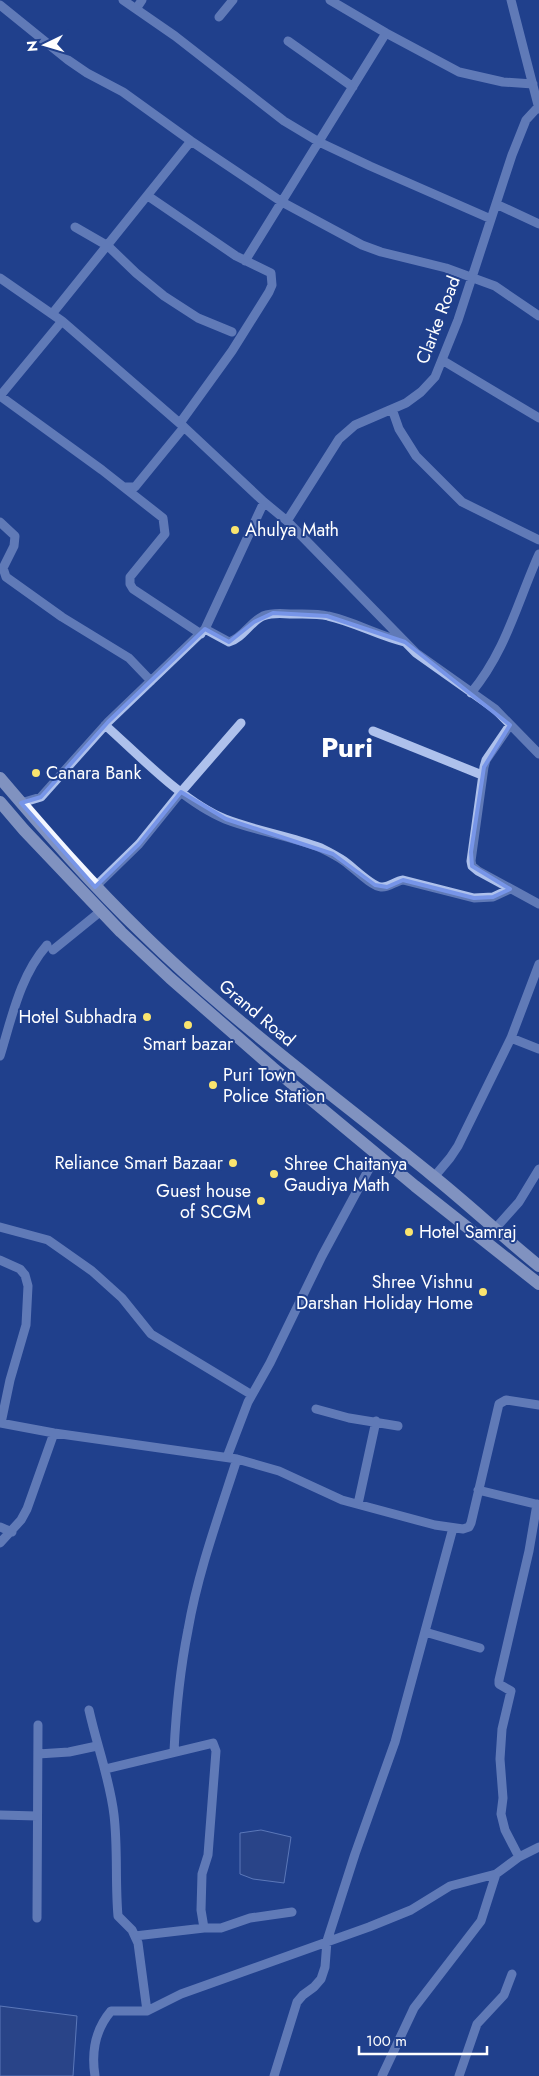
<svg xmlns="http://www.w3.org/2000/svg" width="539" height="2076" font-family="Jost,sans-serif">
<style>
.water{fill:#334b84;stroke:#a1baed}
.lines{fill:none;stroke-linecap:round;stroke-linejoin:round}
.minor{stroke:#aec1ec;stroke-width:9}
.major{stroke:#f3f6ff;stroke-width:12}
.marked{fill:none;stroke:#7795e8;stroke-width:4;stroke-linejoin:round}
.poi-dot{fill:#fae46e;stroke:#20408d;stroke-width:2}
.labels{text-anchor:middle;stroke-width:4;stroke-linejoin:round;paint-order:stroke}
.street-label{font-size:18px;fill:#fff;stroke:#20408d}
.poi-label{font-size:18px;fill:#fff;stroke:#20408d;text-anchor:start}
.town-label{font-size:28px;font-weight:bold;fill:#fff;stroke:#20408d}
</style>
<rect width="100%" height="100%" fill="#20408d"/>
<path class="water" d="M261,1830L291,1837L284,1883L253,1879L240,1874V1833Z
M0,2006L77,2016L73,2076H0Z"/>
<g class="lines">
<path class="minor" d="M123,0L175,36L284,121L319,142L370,166L491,219
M330,0L386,33L459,72L503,82L533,84
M511,0L539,109
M0,5L68,60L87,73L123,92L191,141L282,202L362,245L381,252L446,268L495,286L539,316
M136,9L142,0
M219,17L233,0
M288,41L353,87
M148,196L236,256L271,273L272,285L269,292L232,351L180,423
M496,204L539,224
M75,227L108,246L136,273L164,296L198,318L232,332
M245,261L386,33
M0,278L62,321L184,427L264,502L287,521L416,653L495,709L539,754
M52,314L191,141
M442,360L539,418
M0,396L102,470L163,518L165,534L130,577V584L133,589L201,634
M0,396L62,321
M392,409L399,429L416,456L462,502L539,540
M125,487H135L184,427
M287,521L339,439L355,425L406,403L421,392L435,377L458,320L512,155L526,120L539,106
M0,522L15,536L14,546L3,568L6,577L62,617L129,658L151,681
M205,629L229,642C243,638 250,622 263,616C271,613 280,613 290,614C302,614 316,613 328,616C355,622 379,636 405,642
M471,693C506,651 517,603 539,554
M105,725C140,756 183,802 225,819C256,831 290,836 321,848C329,852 337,856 344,861C354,868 371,886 381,887C389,888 395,881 403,880L474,898L493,897L510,889
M510,725L486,760L484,767L471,861L472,866L478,871L539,904
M373,731L482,775
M21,803L41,797L108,722L205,629L264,502
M95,887L139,844L181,792L241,723
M53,950L101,911
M511,1038L539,1049
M0,1056C12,1017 20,976 47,945
M434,1177L450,1158L458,1146L511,1038L539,964
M0,1227L48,1240L92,1271L122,1298L151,1334L252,1395
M494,1230L519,1202L539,1169
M0,1260L20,1269L25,1275L28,1286L26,1325L10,1380L1,1423
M316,1409L349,1418L398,1426
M0,1423L54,1433L237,1459L279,1471L342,1500L435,1525L463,1529L469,1527L471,1523L499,1404L506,1400L539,1405
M227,1457L248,1402L270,1363L322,1256L370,1167L379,1155
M478,1490L539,1505
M358,1504L376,1421
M0,1527L12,1532
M0,1543L21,1520L27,1509L54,1433
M425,1632L480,1648
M89,1710C97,1746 110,1780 114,1815C118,1849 115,1882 118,1916L132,1930L138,1943L147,2011
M174,1751C176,1711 180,1670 188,1630C198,1572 219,1515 237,1459
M38,1754L69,1752L97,1746
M105,1769L213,1743L216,1751L208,1855L202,1874L201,1910L204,1928H221L250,1918L292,1912
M0,1815L37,1816
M519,1857L505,1830L501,1814L503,1798L500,1759L502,1729L511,1691L499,1684V1680L529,1551L537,1504
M37,1918L38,1725
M135,1936L204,1928
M95,2076C91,2051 95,2030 111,2011H147L181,1994L369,1927L411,1910L450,1886L496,1874L519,1857L539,1847
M274,2076L297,2002L303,1995L314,1987L321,1979L325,1967L327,1941L355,1854L395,1742L453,1528
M382,2076L414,2008L481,1921L496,1874
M459,2076L477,2024L504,1995L512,1974"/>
<path class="major" d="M0,778C46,832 92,885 143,934C233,1022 335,1096 433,1176C469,1205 503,1237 539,1266
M0,802L24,830L121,932L170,978L273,1068L415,1186L539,1284"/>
</g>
<path d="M0 0H539V2076H0ZM273,613L327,616L405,642L510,725L484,767L471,852L472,866L510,889L493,897L474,898L403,880L387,887L375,885L333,854L226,819L181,792L139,844L95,887L21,803L41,797L108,722L205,629L229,642L254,622Z" fill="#20408d" fill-opacity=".55" fill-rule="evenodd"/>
<path class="marked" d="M273,613L327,616L405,642L510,725L484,767L471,852L472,866L510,889L493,897L474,898L403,880L387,887L375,885L333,854L226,819L181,792L139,844L95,887L21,803L41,797L108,722L205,629L229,642L254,622Z"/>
<g class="poi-dot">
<circle cx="235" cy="530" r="5"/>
<circle cx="36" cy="773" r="5"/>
<circle cx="147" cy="1017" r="5"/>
<circle cx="188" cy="1025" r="5"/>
<circle cx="213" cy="1085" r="5"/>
<circle cx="233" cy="1163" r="5"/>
<circle cx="274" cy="1174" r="5"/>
<circle cx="261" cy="1201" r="5"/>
<circle cx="409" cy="1232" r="5"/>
<circle cx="483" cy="1292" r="5"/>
</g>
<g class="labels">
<g class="street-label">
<text transform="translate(438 320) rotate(-69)" y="6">Clarke Road</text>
<text transform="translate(257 1013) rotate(40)" y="6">Grand Road</text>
</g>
<g class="poi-label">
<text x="245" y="536">Ahulya Math</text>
<text x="46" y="779">Canara Bank</text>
<text x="137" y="1023" text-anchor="end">Hotel Subhadra</text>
<text x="188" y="1050" text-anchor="middle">Smart bazar</text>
<text x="223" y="1081">Puri Town<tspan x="223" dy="21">Police Station</tspan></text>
<text x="223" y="1169" text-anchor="end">Reliance Smart Bazaar</text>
<text x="284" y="1170">Shree Chaitanya<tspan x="284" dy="21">Gaudiya Math</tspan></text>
<text x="251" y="1197" text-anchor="end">Guest house<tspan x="251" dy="21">of SCGM</tspan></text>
<text x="419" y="1238">Hotel Samraj</text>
<text x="473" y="1288" text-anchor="end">Shree Vishnu<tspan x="473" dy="21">Darshan Holiday Home</tspan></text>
</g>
<g class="town-label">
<text x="347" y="757">Puri</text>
</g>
</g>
<g transform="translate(45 45) rotate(265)" stroke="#20408d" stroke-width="4" paint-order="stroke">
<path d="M0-4L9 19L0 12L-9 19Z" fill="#ffffff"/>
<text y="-8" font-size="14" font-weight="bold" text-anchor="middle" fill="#ffffff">N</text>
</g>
<path d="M359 2046v8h128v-8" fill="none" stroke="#ffffff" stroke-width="2.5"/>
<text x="366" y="2046" font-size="15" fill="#ffffff" stroke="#20408d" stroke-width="4" paint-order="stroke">100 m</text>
</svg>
